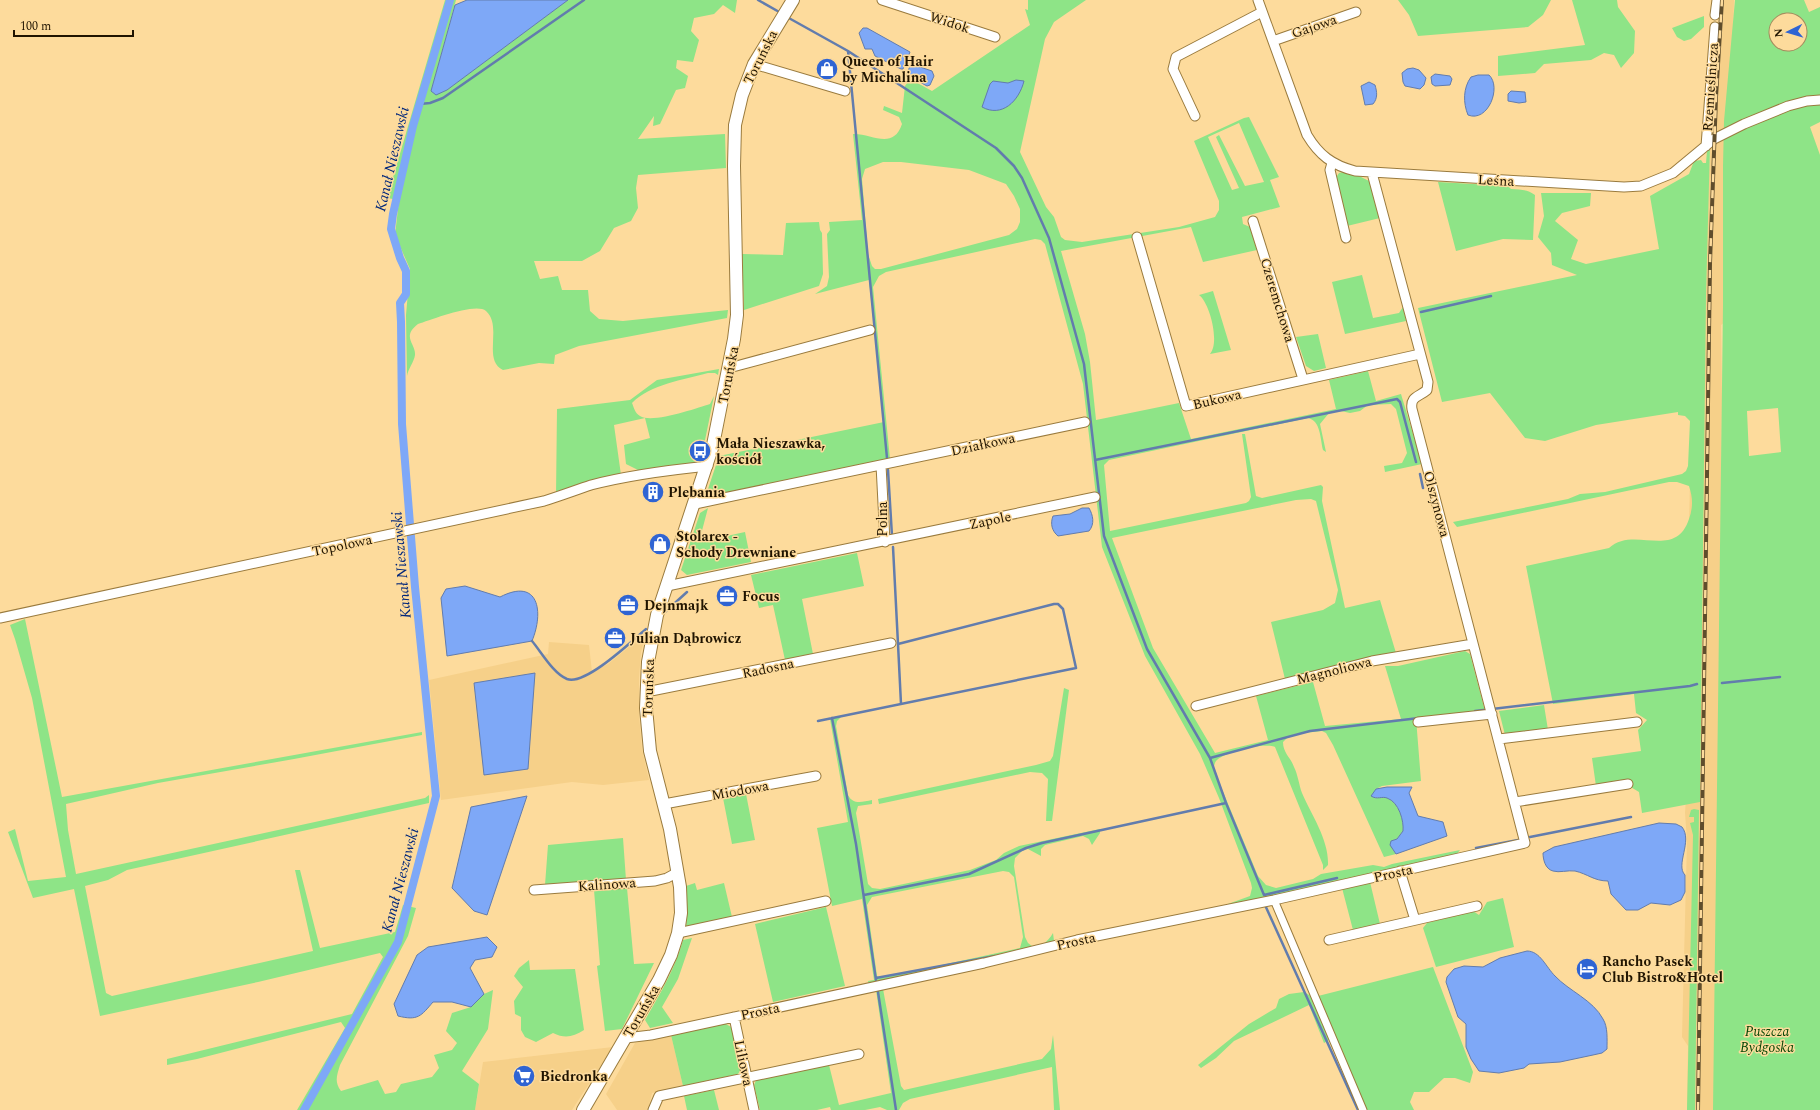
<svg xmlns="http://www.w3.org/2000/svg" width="1820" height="1110" font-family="Spectral,serif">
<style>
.built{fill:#f6d089}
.green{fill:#8ee487;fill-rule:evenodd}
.water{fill:#7ea8f7;stroke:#627cad}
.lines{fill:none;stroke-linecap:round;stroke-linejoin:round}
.stream{stroke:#627cad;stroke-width:2.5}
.canal{stroke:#7ea8f7;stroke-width:8}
.pedestrian-casing{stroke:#9a7b3e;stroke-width:9}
.minor-casing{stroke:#9a7b3e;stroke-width:11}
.secondary-casing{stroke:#9a7b3e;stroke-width:14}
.pedestrian{stroke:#fff;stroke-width:7}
.minor{stroke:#fff;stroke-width:9}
.secondary{stroke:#fff;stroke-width:12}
.rail-casing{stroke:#5f4d2c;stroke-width:4}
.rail{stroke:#fddb9c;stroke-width:2.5;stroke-dasharray:8;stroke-linecap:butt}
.labels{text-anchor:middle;stroke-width:3;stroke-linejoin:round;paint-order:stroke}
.street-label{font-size:14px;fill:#201400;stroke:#fddb9c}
.poi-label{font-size:14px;font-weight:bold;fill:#201400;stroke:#fddb9c;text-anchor:start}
.park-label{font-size:14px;font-style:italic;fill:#064706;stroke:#fddb9c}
.water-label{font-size:15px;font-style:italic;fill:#01267a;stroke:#fddb9c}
</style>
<rect width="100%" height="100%" fill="#fddb9c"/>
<path class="built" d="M1719,0H1734L1732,78L1737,312L1721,325L1722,401L1715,1110H1687L1688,1046L1682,1037L1687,841L1685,813L1694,685L1689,527L1697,174L1709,170Z
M646,633L641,652L639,678V715L642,749L649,780L603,785L572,782L441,800L429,680L548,654L549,642L589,645L592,672L608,664Z
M671,1035L683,1086L652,1093L648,1110H617L606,1094L635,1043Z
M613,1047L572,1110H475L483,1062Z"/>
<path class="green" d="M445,0H456L431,91L447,90L568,0H737L735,13L723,5L714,14L694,18L691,31L699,40L693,62L677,60L676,68L688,76L685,88L676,90L660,124L653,126L654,116L638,139L725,134L726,168L638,175L636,188L638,208L631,221L614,228L600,251L582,261H534L540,279L558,276L562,290H588L590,311L599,319L623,321L728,310L727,318L579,346L555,355L554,364L539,363L503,370C482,360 503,326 486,311C476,302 431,320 418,324C401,337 416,344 415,355C414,362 408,369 407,376L406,315L410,269L395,235L399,200L387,198Z
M1028,0H1086L1054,22L1045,39L1020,152L1046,207L1054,217L1061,237L1065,240L1082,242L1179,227L1215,217L1219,210V201L1194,141L1244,118L1249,117L1279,177L1270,180L1280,207L1242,217L1243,224L1250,227L1257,250L1203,262L1191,227L1061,251L1085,334L1090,362L1096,420L1179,403L1191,439L1336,409L1329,380L1368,371L1376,401L1401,394L1422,464L1385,472L1384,466L1402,463L1407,453L1396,409L1391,404L1368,405L1360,411L1350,413L1341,411L1329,413L1320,424L1326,452L1323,450C1320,438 1321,421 1308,418L1109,460L1104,465L1110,531L1246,503L1249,501L1251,497L1242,434H1245L1256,496L1262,498L1321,485L1323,487L1322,501L1345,608L1380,600L1396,653L1285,679L1271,622L1323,610L1335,603L1338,590L1316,501L1311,499L1296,500L1112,538L1153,648L1215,753L1268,740L1256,696L1313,682L1325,726L1401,719L1385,666H1398L1465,651L1470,654L1485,711L1416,718L1421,781L1382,786L1376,789L1374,798C1378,798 1384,797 1387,798C1399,802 1404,821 1403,831L1397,839L1391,841L1393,850L1396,854L1384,857L1333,745L1326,733L1322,731L1295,734L1288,737L1283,742C1283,753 1291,758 1294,767C1298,775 1299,785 1302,793C1312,816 1329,840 1328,865L1323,870V865L1275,747C1265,742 1223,752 1216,761C1214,764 1214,767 1214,770L1258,876L1266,885L1276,888L1313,879L1321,874L1373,865L1384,867L1392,864L1460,850L1456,855L1229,906L1228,904L1250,896L1252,888L1251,883L1219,798L1200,754L1145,656L1102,547L1083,384L1045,244L1041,240L1035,239L886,272L879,276L873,287L890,459L714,496L708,489L719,456L884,422L869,280L815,294L827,286L829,277L827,234L830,230L829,222L862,220L853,134C871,133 893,151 902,124L899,117L883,110L884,106L902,113L905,86L910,79L932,91L1030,25L1025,9L1028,10ZM1239,123L1264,182L1245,186L1219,135L1216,137L1239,188L1232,190L1208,137ZM883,162H901L969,170L1006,184L1014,196L1020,209V222L1017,229L1009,235L881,269H875L872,266L868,254L862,179L865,169Z
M1398,0H1551L1543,15L1528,27L1418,36L1409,15Z
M1572,0H1617L1618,7L1635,31L1634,53L1621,68L1614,55L1604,53L1591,60L1544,64L1535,73L1498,76V56L1585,45Z
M1735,0H1804L1809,12L1820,7V122L1810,127L1820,155V1110H1713L1723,305V166L1724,121ZM1776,20H1800V44H1776ZM1778,408L1781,452L1749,456L1747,411Z
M1704,16V27L1691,39L1684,41L1677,37L1672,28Z
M1710,146L1706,295L1700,802L1642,813L1639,792L1629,786H1596L1592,758L1641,751L1638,730L1647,720L1636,713L1634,694L1553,704L1526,566L1609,548C1634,525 1675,561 1689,519C1693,508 1693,498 1689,486L1677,482H1669L1457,527L1453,522L1568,499L1580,494L1605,492L1682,474L1686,471L1688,466L1690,421L1685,416L1678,415V412L1596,425L1545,441L1525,438L1490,393L1442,402L1418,308L1577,275L1552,265L1551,253L1538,237L1544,216L1541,193H1591L1590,206L1562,213L1555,221L1578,240L1571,259L1586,264L1659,249L1650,196L1689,174L1694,161L1701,160L1703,163H1706L1707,151Z
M1343,172L1357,175L1371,182L1380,218L1347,226L1335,179L1339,173Z
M1438,182L1508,186L1511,189C1521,190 1527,189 1535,195L1533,240L1503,239L1456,251Z
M819,222L820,230L822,233L823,274L819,286L744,310L742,254L783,255L786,223Z
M1362,275L1373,318L1399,313L1403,307L1406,321L1345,334L1332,282Z
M1213,291L1231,350L1210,354C1220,343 1210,303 1199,295Z
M1318,334L1326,368L1314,371L1306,366L1296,337Z
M719,369L718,375L715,373H708C683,380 651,384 632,403C634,408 635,413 640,416C652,424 697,408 710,404L714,396L702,455L692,464L640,471L626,464L624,445L650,438L645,418L614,425L621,475L556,495L557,409L630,400L657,380Z
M708,508L699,542L745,532L751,562L687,575L681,570L700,513Z
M857,553L864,586L802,599L813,654L785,660L773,605L759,608L751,575Z
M25,619L62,797L422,732V735L294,759L158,783L66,804L68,830L76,874L425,798L429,795V803L127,870L108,880L85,886L106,993L112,996L313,951L295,870H300L320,948L395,932L403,905L416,908L408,936L340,1065C337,1075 334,1082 341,1091L378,1080L385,1094L396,1092L401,1084L432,1077L439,1068L434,1055L452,1050L457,1043L446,1031L452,1013L471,1007L484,994L493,990L488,1029L462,1071L479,1084L475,1110H297L345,1028L341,1022L197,1059L167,1065V1059L352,1014L383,957L380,953L258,982L100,1016L74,889L33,898L8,832L15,829L28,881L66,877L32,698L15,639L10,625Z
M1064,688L1069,690L1052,821H1046L1048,779L1042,773L1030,772L879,804L878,799L1036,765L1050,761L1053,756Z
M1544,705L1548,730L1505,735L1499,711Z
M842,716L837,721L836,726L848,795C853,805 862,802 872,800V804L858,806L856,813L868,884L872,888L880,889L970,870L996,860L1004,853L1019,846L1100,829V833L1092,845L1089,839L1083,836L1045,845L1041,849V856L1028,849L1022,851L1015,858L1014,866L1025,937L1028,943L1032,946C1043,945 1047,943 1053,933L1054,941H1061L869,985L868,981L874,980L862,899L832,906L817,828L848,822L830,719ZM1003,871L1009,872L1014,877L1023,937L1020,948L882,978L877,976L867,905L872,897Z
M746,794L755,840L732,844L723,798Z
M1694,809L1699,810L1695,1110H1687L1693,835L1690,823L1694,822V817H1689L1691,810Z
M623,838L626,880L545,885L548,845Z
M1370,882L1380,924L1353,930L1342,888Z
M695,883L697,890L724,883L732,917L686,927L687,913L686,886Z
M627,888L634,964L654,963L622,1029L605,1031L597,966L600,965L594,890Z
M1503,898L1514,947L1436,967L1423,928L1427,923L1473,911L1479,915L1487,902Z
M826,907L845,986L773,1002L755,924Z
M692,938L678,979L662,1007L673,1023L650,1028L645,1020C660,994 675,969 683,940Z
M529,960L530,970L575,969L584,1030C573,1037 565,1039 553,1033L536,1042L525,1037L521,1030V1017L515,1014L514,1001L523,987L514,976L519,968Z
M1433,967L1473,1072L1470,1083L1455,1078H1444L1429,1092H1414L1410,1102L1414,1110H1367L1318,996Z
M883,989L901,1086L904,1090L1042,1059L1051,1049L1053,1035L1060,1110H1054L1052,1067L910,1099L903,1103L899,1110H887L880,1107L865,1110H831L830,1107L817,1110H760L754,1085L757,1078L829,1065L839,1105L891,1093L876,990Z
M1304,992L1311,996L1329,1040L1324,1043L1309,1005L1234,1041L1216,1058L1201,1068L1198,1065L1249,1024L1276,1008L1279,999L1289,994Z
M724,1023L733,1028L741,1069L738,1074L683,1086L671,1035Z
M714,1090L719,1110H687L684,1096Z"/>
<path class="water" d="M467,0H568L447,90L436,95L431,91L455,5Z
M863,28H867L910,52L903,69H901L875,56L872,49H865L859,33Z
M911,64L932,71L934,76L930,85L927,86L907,75V73Z
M1413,68L1419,70L1426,78L1424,85L1420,89L1405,86L1403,82L1402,73L1407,69Z
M1435,74L1450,76L1452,79L1450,85L1435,86L1432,84L1431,77Z
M1478,75H1489C1502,87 1488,123 1468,115C1463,103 1463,88 1471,77Z
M1016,80L1024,81C1019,101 1002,118 982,107L990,84L993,81L1008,83Z
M1369,82L1375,85C1377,92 1378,98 1373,104L1365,105L1361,86Z
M1511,91L1525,92L1526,102L1519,103L1508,101V94Z
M1082,508H1089C1093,515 1095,524 1089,531L1058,536C1052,531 1050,524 1053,516L1070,514Z
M465,586L500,597C539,577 544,612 532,641L447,656L441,598L446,589Z
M535,673L528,769L484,775L474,683Z
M1387,787H1412L1409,793L1418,816L1443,822L1447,836L1396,854L1390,845L1391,841L1397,839L1403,831C1404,821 1399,802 1387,798C1382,796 1377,800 1371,796L1376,789Z
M527,796L487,915L474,911L452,888L471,807Z
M1659,823L1676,824L1682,827C1693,841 1675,865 1685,875V892L1681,900L1670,905L1651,903L1638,910H1626L1611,894L1608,881C1594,881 1588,874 1575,871C1568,870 1559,873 1553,871C1545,869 1543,859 1543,853L1554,847Z
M487,937L497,947L492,957L475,960L470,968L484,994L471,1007L452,1002H433C421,1016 418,1021 398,1016L394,1004L417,955L428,947Z
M1527,951C1540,951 1546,967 1555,976C1569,991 1593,1000 1603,1019C1608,1027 1607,1039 1607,1049L1602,1053L1593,1055L1560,1062L1529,1064L1524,1068L1499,1073L1479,1071L1471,1059L1466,1047V1024L1458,1017L1446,982L1447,977L1454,969L1464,966L1483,967L1500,958Z"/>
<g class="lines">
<path class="stream" d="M758,0L781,13
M787,17L848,51L996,148L1014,166L1022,178L1049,238L1084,364L1104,536L1147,649L1210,758L1310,731L1419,718
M848,51L887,458
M420,104L430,103L443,98L584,0
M1421,312L1491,296
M1095,460L1397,399L1400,402L1416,462
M888,470L892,536
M1420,474L1423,488
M893,547L898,644
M665,612L687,592
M532,641C542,653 553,673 567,679C585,686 632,641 646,629
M1722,683L1780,677
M1475,711L1690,686L1697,684
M832,718L856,844L876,980
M818,721L1076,668L1063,609L1058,604H1054L898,644L901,704
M1226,803L1264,895L1337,878
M1530,837L1631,817
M1476,848L1518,840
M864,895L969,874L1026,848L1042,843L1226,803L1210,758
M1265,905L1358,1110
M876,978L995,956
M878,992L896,1110"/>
<path class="canal" d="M304,1110L398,942L436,796L415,587L402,424L401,322L400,303L406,294V271L400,258L391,229L393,214L413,126L450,0"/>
<g class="pedestrian-casing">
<path id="pedestrian" d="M1274,900L1363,1110"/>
</g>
<g class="minor-casing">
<path id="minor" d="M882,0L995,37
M1258,0L1307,135C1319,155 1332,165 1355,171L1624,187L1641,186L1673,173L1714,139L1744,124L1788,106L1807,101L1820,100
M1715,15L1717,0
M1273,41L1356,12
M754,64L845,91
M1195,116L1173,69L1176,57L1262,12
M1706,146L1715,27
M1332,163L1330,170L1346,238
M1253,221L1303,379
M1137,237L1186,406L1420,354
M729,368L870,330
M881,465L885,542
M695,504L1085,422
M667,586L1095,497
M0,618L544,501C560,496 576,490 591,485C629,475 669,470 708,466
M646,692L891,643
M1196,706L1372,661L1473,644
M1418,722L1492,714
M1499,739L1637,722
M1515,802L1628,784
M664,804L816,776
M1400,871L1415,920
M534,890L655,881L667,878L678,872
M678,933L826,901
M1329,940L1477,906
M734,1017L754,1110
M626,1038L651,1035L984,963L1077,940L1274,900L1525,843L1412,409C1410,396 1419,397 1427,390L1428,382L1372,173
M653,1110L659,1096L859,1054"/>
</g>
<g class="secondary-casing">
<path id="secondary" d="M583,1110L659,980L671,955L678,933L681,913L680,887L670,829L650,751L646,708L648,662L657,615L713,445L734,339L737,315L734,166L735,125L742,95L754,64L793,0"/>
</g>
<use href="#pedestrian" class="pedestrian"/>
<use href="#minor" class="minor"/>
<use href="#secondary" class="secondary"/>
<g class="rail-casing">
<path id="rail" d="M1698,1110L1710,263L1716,97L1722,0"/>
</g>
<use href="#rail" class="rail"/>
</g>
<defs>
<g id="shop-disc" transform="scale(1.15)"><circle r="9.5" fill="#2f64d3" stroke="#fddb9c"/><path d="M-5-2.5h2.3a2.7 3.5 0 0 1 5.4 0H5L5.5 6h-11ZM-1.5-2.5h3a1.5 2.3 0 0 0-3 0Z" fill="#fff"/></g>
<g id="bus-disc" transform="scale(1.15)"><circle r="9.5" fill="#2f64d3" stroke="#fddb9c"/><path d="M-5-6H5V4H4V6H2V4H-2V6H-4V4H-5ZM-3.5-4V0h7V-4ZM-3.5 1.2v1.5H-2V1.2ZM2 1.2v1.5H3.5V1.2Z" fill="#fff"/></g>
<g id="building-disc" transform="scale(1.15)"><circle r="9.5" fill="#2f64d3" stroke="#fddb9c"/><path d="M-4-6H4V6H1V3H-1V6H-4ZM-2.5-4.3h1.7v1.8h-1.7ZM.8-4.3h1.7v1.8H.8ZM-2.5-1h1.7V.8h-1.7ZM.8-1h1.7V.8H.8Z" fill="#fff"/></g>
<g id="office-disc" transform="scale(1.15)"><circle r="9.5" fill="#2f64d3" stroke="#fddb9c"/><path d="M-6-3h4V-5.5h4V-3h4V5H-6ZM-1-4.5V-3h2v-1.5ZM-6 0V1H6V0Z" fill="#fff"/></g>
<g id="hotel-disc" transform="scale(1.15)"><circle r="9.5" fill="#2f64d3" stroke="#fddb9c"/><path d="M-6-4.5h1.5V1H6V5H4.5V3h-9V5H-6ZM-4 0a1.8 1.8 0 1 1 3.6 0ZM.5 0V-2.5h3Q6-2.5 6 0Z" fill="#fff"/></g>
<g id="supermarket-disc" transform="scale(1.15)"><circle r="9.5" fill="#2f64d3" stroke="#fddb9c"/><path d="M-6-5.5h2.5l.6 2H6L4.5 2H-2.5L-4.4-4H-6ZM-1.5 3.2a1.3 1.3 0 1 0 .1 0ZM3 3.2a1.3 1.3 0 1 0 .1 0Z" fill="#fff"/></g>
</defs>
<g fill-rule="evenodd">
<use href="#shop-disc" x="827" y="69"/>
<use href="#bus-disc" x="700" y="451"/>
<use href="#building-disc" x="653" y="492"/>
<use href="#shop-disc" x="660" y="544"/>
<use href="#office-disc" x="727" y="596"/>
<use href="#office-disc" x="628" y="605"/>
<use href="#office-disc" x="615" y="638"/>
<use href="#hotel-disc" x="1587" y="969"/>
<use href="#supermarket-disc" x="524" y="1076"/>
</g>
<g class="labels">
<g class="street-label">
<text transform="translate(950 22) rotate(18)" y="5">Widok</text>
<text transform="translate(1314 26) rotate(-19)" y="5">Gajowa</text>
<text transform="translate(760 57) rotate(-63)" y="5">Toruńska</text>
<text transform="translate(1710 87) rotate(-86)" y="5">Rzemieślnicza</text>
<text transform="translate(1496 180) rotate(3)" y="5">Leśna</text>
<text transform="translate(1278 300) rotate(73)" y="5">Czeremchowa</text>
<text transform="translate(728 375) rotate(-79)" y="5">Toruńska</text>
<text transform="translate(1217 399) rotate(-13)" y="5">Bukowa</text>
<text transform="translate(983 444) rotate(-12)" y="5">Działkowa</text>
<text transform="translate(1437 504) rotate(75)" y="5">Olszynowa</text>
<text transform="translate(882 519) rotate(-90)" y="5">Polna</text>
<text transform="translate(990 520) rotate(-12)" y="5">Zapole</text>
<text transform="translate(342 545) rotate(-12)" y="5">Topolowa</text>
<text transform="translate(768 668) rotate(-12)" y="5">Radosna</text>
<text transform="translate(1334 670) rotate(-14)" y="5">Magnoliowa</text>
<text transform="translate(648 688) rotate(-88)" y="5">Toruńska</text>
<text transform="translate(740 790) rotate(-10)" y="5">Miodowa</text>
<text transform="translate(1393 873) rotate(-13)" y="5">Prosta</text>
<text transform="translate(607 884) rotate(-4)" y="5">Kalinowa</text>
<text transform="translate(1076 941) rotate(-13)" y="5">Prosta</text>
<text transform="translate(641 1011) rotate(-60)" y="5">Toruńska</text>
<text transform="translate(760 1011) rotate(-12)" y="5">Prosta</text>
<text transform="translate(744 1063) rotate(78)" y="5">Liliowa</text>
</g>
<g class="poi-label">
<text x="842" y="66">Queen of Hair<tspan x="842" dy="16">by Michalina</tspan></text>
<text x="716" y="448">Mała Nieszawka,<tspan x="716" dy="16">kościół</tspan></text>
<text x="668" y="497">Plebania</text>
<text x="676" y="541">Stolarex -<tspan x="676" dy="16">Schody Drewniane</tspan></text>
<text x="742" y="601">Focus</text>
<text x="644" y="610">Dejnmajk</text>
<text x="630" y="643">Julian Dąbrowicz</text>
<text x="1602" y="966">Rancho Pasek<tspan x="1602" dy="16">Club Bistro&amp;Hotel</tspan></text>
<text x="540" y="1081">Biedronka</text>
</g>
<g class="park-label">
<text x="1767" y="1036">Puszcza<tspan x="1767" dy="16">Bydgoska</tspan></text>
</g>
<g class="water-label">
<text transform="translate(392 159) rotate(-77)" y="5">Kanał Nieszawski</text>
<text transform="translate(401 565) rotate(-95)" y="5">Kanał Nieszawski</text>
<text transform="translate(400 880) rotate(-75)" y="5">Kanał Nieszawski</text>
</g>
</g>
<g transform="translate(1788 32) rotate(265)"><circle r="19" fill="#fddb9c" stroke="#a58b5e"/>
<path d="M0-3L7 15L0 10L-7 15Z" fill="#2f64d3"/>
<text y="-6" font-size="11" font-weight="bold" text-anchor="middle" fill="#201400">N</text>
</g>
<path d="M14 30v6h119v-6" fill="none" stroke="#201400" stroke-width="2"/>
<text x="20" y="30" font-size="12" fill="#201400" stroke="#fddb9c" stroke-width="3" paint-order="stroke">100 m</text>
</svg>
